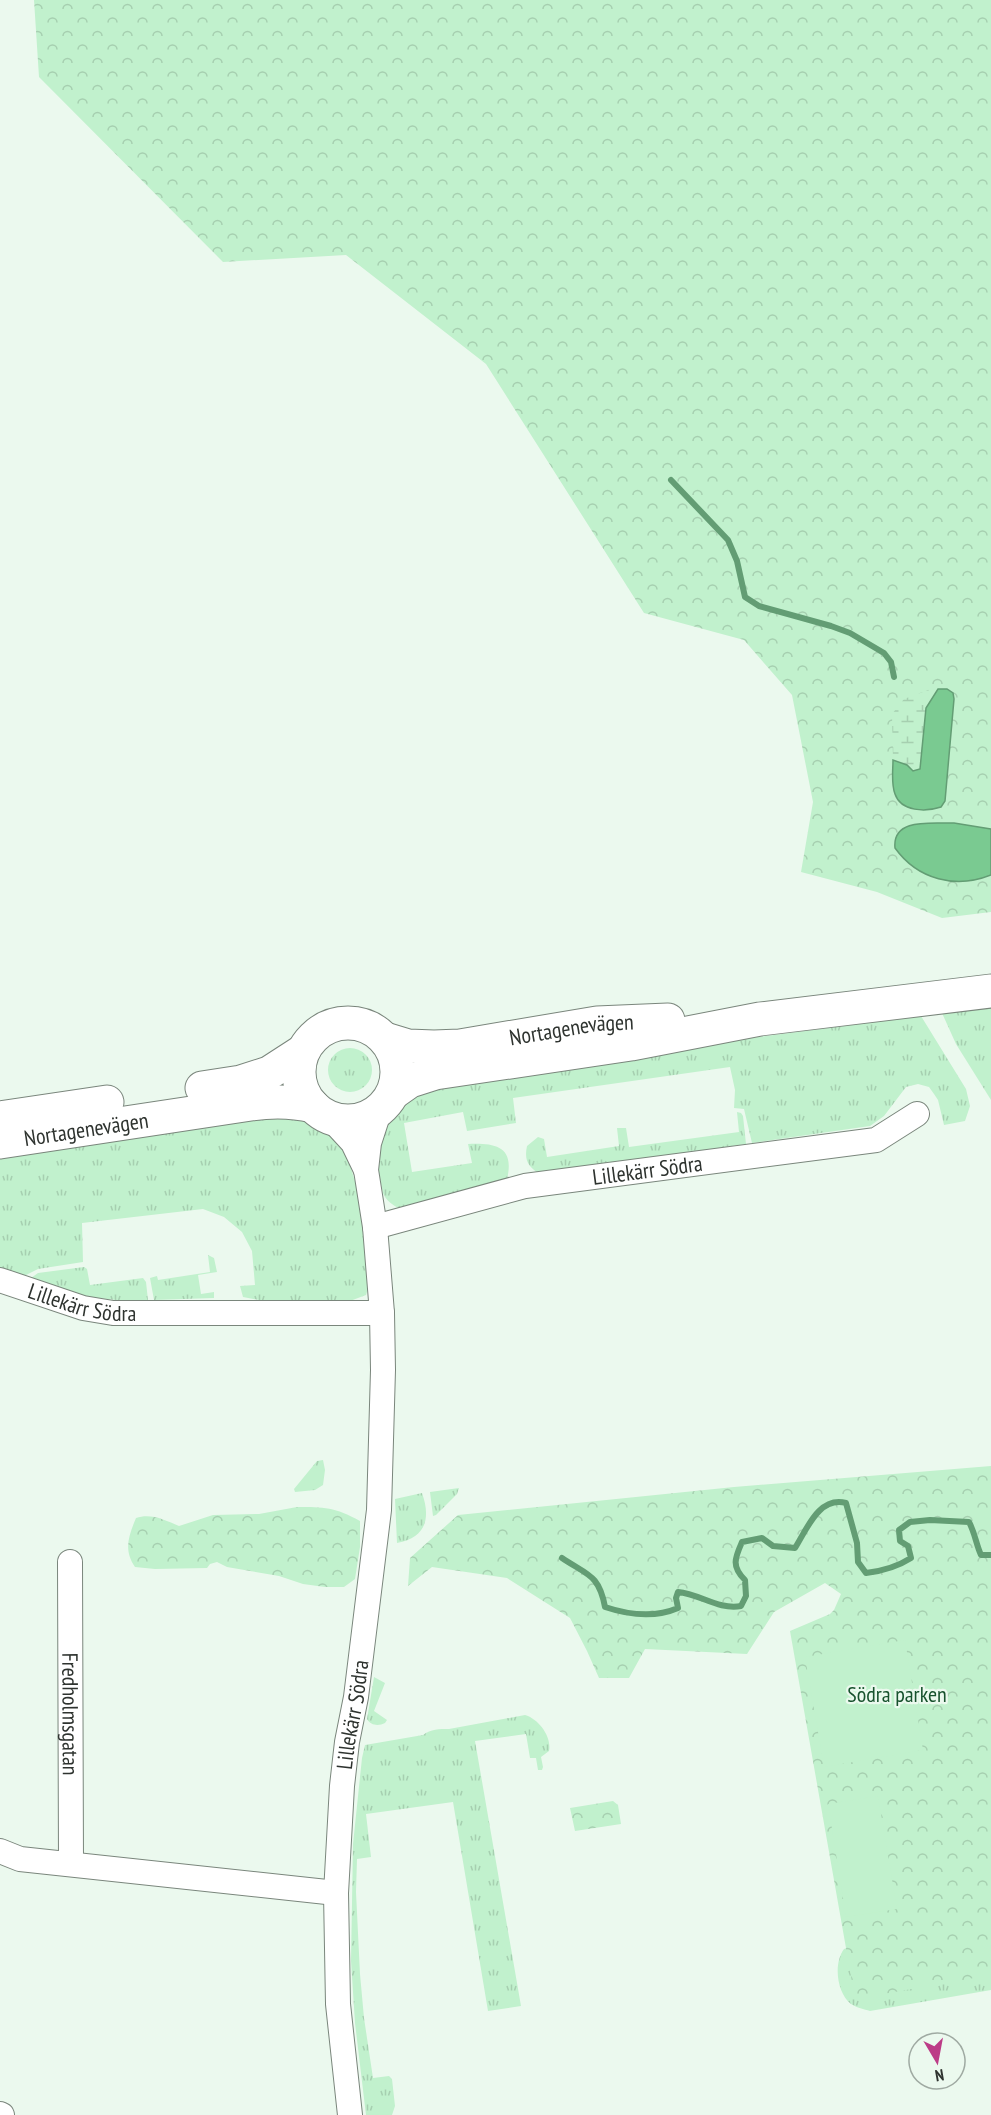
<svg xmlns="http://www.w3.org/2000/svg" width="991" height="2115" font-family="'PT Sans Narrow',sans-serif">
<style>
.grass{fill:url(#grass-tufts)}
.forest{fill:url(#forest-crowns)}
.wetland{fill:url(#wetland-marsh)}
.pitch{fill:#c1f1cd}
.water{fill:#7aca91;stroke:#639d74;stroke-width:1.5}
.lines{fill:none;stroke-linecap:round;stroke-linejoin:round}
.stream{stroke:#639d74;stroke-width:6}
.street-casing{stroke:#7a867c;stroke-width:26}
.secondary-casing{stroke:#7a867c;stroke-width:35}
.street{stroke:#fff;stroke-width:24}
.secondary{stroke:#fff;stroke-width:33}
.labels{text-anchor:middle;stroke-width:4.5;stroke-linejoin:round;paint-order:stroke}
.street-label{font-size:22px;fill:#2e332f;stroke:#ebf9ee}
.park-label{font-size:22px;fill:#17522d;stroke:#ebf9ee}
</style>
<defs>
<pattern id="grass-tufts" width="24" height="20" patternUnits="userSpaceOnUse" patternTransform="scale(1.5)"><rect width="24" height="20" fill="#c1f1cd"/><path d="M3 7l-1-3M5 7V3M7 7l1-3M15 17l-1-3M17 17v-4M19 17l1-3" fill="none" stroke="#a6cfb0"/></pattern>
<pattern id="forest-crowns" width="20" height="18" patternUnits="userSpaceOnUse" patternTransform="scale(1.5)"><rect width="20" height="18" fill="#c1f1cd"/><path d="M2 6a3 3 0 1 1 6 0M12 15a3 3 0 1 1 6 0" fill="none" stroke="#a6cfb0"/></pattern>
<pattern id="wetland-marsh" width="20" height="14" patternUnits="userSpaceOnUse" patternTransform="scale(1.5)"><rect width="20" height="14" fill="#c1f1cd"/><path d="M1 5h8M5 5V1M11 12h8M15 12V8" fill="none" stroke="#a6cfb0"/></pattern>
</defs>
<rect width="100%" height="100%" fill="#ebf9ee"/>
<path class="grass" d="M991,1006V1100L956,1044L942,1013Z
M921,1016L966,1089L970,1106L965,1121L944,1125L938,1100L934,1094L929,1087L918,1084L906,1087L884,1116L870,1126L752,1143L744,1109L734,1108L735,1090L730,1067L513,1098L516,1123L467,1131L463,1112L404,1123L412,1172L472,1163L468,1144C495,1143 515,1146 507,1179L400,1209C393,1205 386,1201 383,1193C381,1183 378,1172 377,1161C376,1138 391,1109 407,1094L695,1045Z
M328 1070a22 22 0 1 1 44 0a22 22 0 1 1-44 0Z
M260,1110L320,1121L329,1128L347,1155L360,1198L370,1282L366,1295L350,1301L259,1300L243,1297L240,1286L255,1285L252,1251L242,1232L224,1217L203,1209L82,1223L83,1262L38,1269L24,1276L0,1268V1155Z
M737,1112L741,1113L743,1116L746,1144L540,1174C528,1167 524,1160 527,1146L538,1137L544,1139L547,1157L619,1146L617,1128H626L629,1147L739,1132Z
M208,1255L214,1258L217,1272L198,1275L201,1294L214,1292V1298L154,1300L150,1278L157,1276L158,1280L210,1272Z
M84,1267L87,1269L90,1285L143,1278L146,1282L148,1300H116L74,1295L31,1278L38,1273Z
M323,1460L325,1470L323,1485L315,1490L295,1492L294,1489L317,1461Z
M459,1488L457,1494L436,1515L433,1516L430,1492Z
M422,1493C431,1518 426,1538 397,1543L395,1499Z
M374,1677L385,1683L374,1711L387,1720L385,1723C379,1726 371,1726 367,1719Z
M525,1715C539,1719 552,1737 549,1751L541,1757L543,1767L542,1770H538L536,1758H530L526,1734L475,1741L521,2006L488,2011L453,1802L366,1814L371,1857L357,1859L356,1892L360,1974L364,2018L373,2078L389,2076L392,2079L395,2106L392,2115H366L355,2023L351,1961L353,1844L362,1758L365,1745L423,1735C431,1729 439,1729 449,1729Z
M991,1928V1990L870,2011C864,2009 857,2008 851,2004C837,1993 833,1964 844,1949L857,1944Z"/>
<path class="forest" d="M34,0H991V912L942,918L877,892L801,872L813,802L792,695L744,640L644,613L486,364L346,255L223,262L39,77Z
M991,1466V1975L855,1999L790,1631L830,1614L834,1610L841,1594L825,1583L774,1612L747,1654L645,1649L629,1678H599L587,1651L570,1618L507,1578L432,1567L408,1586L410,1558L458,1515L734,1487Z
M297,1507C324,1507 335,1507 360,1521V1547L355,1579L344,1587H325L303,1584L279,1576L227,1567L217,1562L210,1564L207,1568L155,1569L135,1567C123,1550 129,1535 136,1518C151,1513 165,1520 179,1526L213,1515L259,1514Z
M613,1801L618,1805L621,1824L575,1831L570,1808Z"/>
<path class="wetland" d="M931,689H938C920,711 925,742 920,769L913,771L907,765L893,760L892,714L904,699Z"/>
<path class="pitch" d="M905,1640L923,1750L824,1767L805,1657Z
M878,1796L897,1909L846,1917L828,1804Z"/>
<path class="water" d="M938,689H947L953,693L954,699L945,801L941,807C926,812 901,812 895,794C891,784 893,770 893,760L907,765L913,771L920,769L926,708Z
M954,823L991,829V875C956,889 918,880 895,848C892,817 933,824 954,823Z"/>
<g class="lines">
<path class="stream" d="M671,480L728,540L737,561L745,597L759,606L831,626L850,633L884,653L891,662L894,677
M562,1558C587,1575 599,1574 605,1607C629,1615 655,1618 678,1608L676,1598L678,1592C700,1594 718,1610 741,1606L746,1596L745,1580C731,1566 735,1558 742,1542L762,1538L773,1546L795,1548C807,1529 819,1496 846,1503L857,1543L858,1562L866,1573C883,1571 897,1567 911,1558L908,1546L900,1541L899,1530L910,1522L930,1520L969,1522C975,1533 976,1544 981,1555H991"/>
<g class="street-casing">
<g id="street">
<path d="M330,1118L353,1143L366,1170"/>
<path id="s1" d="M375,1227L525,1186L876,1140L917,1114"/>
<path id="s2" d="M0,1280L83,1308L113,1313H382"/>
<path id="s3" d="M70,1562L71,1864"/>
<path d="M0,1851L20,1859L336,1893"/>
<path d="M0,2114L2,2115"/>
<path id="s4" d="M350,2115L338,2004L336,1893L342,1786L347,1742L356,1697L379,1510L383,1370L382,1313L375,1227L366,1170L369,1143L380,1109"/>
</g>
</g>
<g class="secondary-casing">
<g id="secondary">
<circle cx="348" cy="1072" r="49"/>
<path id="s5" d="M385,1039L408,1046L434,1047L460,1046L597,1023L668,1020"/>
<path d="M202,1088L241,1082L269,1073L303,1051"/>
<path d="M393,1093L410,1081L435,1073L631,1044L760,1019L991,991"/>
<path d="M0,1118L107,1102"/>
<path id="s6" d="M0,1142L251,1104C272,1101 292,1101 313,1106"/>
</g>
</g>
<use href="#street" class="street"/>
<use href="#secondary" class="secondary"/>
</g>
<g class="labels">
<g class="street-label">
<text dy="8" stroke="none"><textPath href="#s5" startOffset="189">Nortagenevägen</textPath></text>
<text dy="8" stroke="none"><textPath href="#s6" startOffset="87">Nortagenevägen</textPath></text>
<text dy="8" stroke="none"><textPath href="#s1" startOffset="279">Lillekärr Södra</textPath></text>
<text dy="8" stroke="none"><textPath href="#s2" startOffset="86">Lillekärr Södra</textPath></text>
<text dy="8" stroke="none"><textPath href="#s3" startOffset="152">Fredholmsgatan</textPath></text>
<text dy="8" stroke="none"><textPath href="#s4" startOffset="402">Lillekärr Södra</textPath></text>
</g>
<g class="park-label">
<text x="897" y="1702">Södra parken</text>
</g>
</g>
<g transform="translate(937 2061) rotate(170)"><circle r="28" fill="#ebf9ee" stroke="#9faaa2" stroke-width="1.5"/>
<path d="M0-4.5L10 22L0 15L-10 22Z" fill="#bc3c87"/>
<text y="-9" font-size="16" font-weight="bold" text-anchor="middle" fill="#2e332f">N</text>
</g>
</svg>
